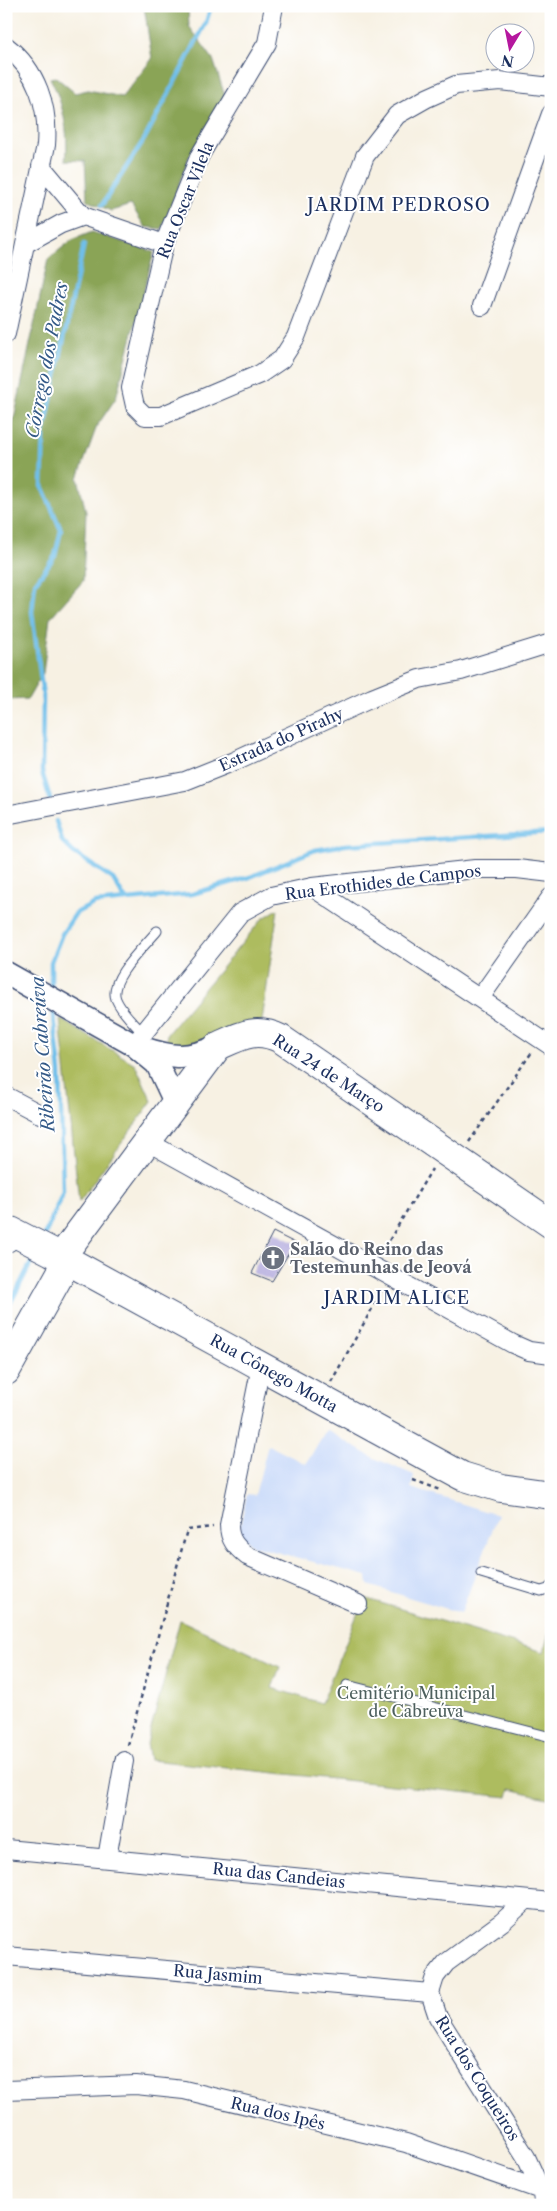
<svg xmlns="http://www.w3.org/2000/svg" width="557" height="2211" font-family="'Libre Caslon Text',serif">
<style>
.built{fill:#cbdbf9}
.green{fill:#adbc5f;stroke:#64765e}
.forest{fill:#8aa456;stroke:#526a5a}
.lines{fill:none;stroke-linecap:round;stroke-linejoin:round}
.stream{stroke:#6fbfea;stroke-width:4.5}
.building{fill:#bbb4e1}
.service-casing{stroke:#3c4c72;stroke-width:11}
.minor-casing{stroke:#3c4c72;stroke-width:20}
.tertiary-casing{stroke:#3c4c72;stroke-width:25}
.primary-casing{stroke:#3c4c72;stroke-width:30}
.path{stroke:#3c4c72;stroke-width:2.5;stroke-dasharray:4 4;stroke-linecap:butt}
.service{stroke:#fff;stroke-width:9}
.minor{stroke:#fff;stroke-width:18}
.tertiary{stroke:#fff;stroke-width:22}
.primary{stroke:#fff;stroke-width:28}
.labels{text-anchor:middle;stroke-width:4;stroke-linejoin:round;paint-order:stroke}
.street-label{font-size:16px;fill:#1b2f5e;stroke:#fff}
.worship-label{font-size:16px;font-weight:bold;fill:#5b616d;stroke:#fff;text-anchor:start}
.park-label{font-size:16px;fill:#4e605e;stroke:#fff}
.neighbourhood-label{font-size:18px;letter-spacing:1px;fill:#1b2f5e;stroke:#fff}
.water-label{font-size:18px;font-style:italic;fill:#345a88;stroke:#fff}
</style>
<rect width="100%" height="100%" fill="#fff"/>
<filter id="ink" filterUnits="userSpaceOnUse"><feTurbulence type="fractalNoise" baseFrequency=".02" numOctaves="2"/><feDisplacementMap in="SourceGraphic" scale="10" xChannelSelector="R" yChannelSelector="G"/><feConvolveMatrix kernelMatrix="1 2 1 2 8 2 1 2 1" color-interpolation-filters="sRGB"/></filter>
<filter id="wash" filterUnits="userSpaceOnUse"><feTurbulence type="fractalNoise" baseFrequency=".0096" numOctaves="4" result="noise"/><feDisplacementMap in="SourceGraphic" scale="20" xChannelSelector="R" yChannelSelector="G"/><feGaussianBlur stdDeviation="1.12" result="paint"/><feColorMatrix in="noise" values="0 0 0 0 0 0 0 0 0 0 0 0 0 0 0 0 0 1.4 0 .05"/><feComposite in="paint" operator="in"/></filter>
<g filter="url(#wash)">
<rect width="100%" height="100%" fill="#f7f1e3"/>
<path class="built" d="M326,1430L374,1458L414,1475L411,1488L498,1515L461,1613L368,1585L367,1576L253,1546L242,1536L240,1527L247,1494L255,1495L268,1445L306,1464Z"/>
<path class="green" d="M278,909L262,1021L201,1046L167,1047L166,1043L167,1034L262,919Z
M60,1019L135,1064L152,1101L79,1202Z
M364,1598L544,1652L551,1624V1799L510,1789L508,1797L150,1760L147,1744L180,1620L280,1667L272,1688L321,1703Z"/>
<path class="forest" d="M144,6H188L189,26L213,59L225,96L189,157L162,229L145,227L131,205L111,211L87,200L85,161L66,160C69,132 63,102 50,78L56,77L75,93L88,90L122,97L152,59Z
M92,232L154,252L116,398L97,426L78,478L86,512L83,581L50,618L43,673L28,699L8,700L6,708V457L48,259L72,240Z"/>
<g class="lines">
<path class="stream" d="M102,205L145,138L206,23L211,6
M50,799L42,772L43,696L32,612L35,583L55,556L61,530L42,486L44,433L84,244
M56,821L62,841L73,852L113,879L125,899
M51,989V962L62,934L76,913L95,903L192,894L250,877L315,850L345,845L551,832
M44,1237L63,1192L60,1072L53,1007
M6,1312L36,1253"/>
</g>
<g id="blocks">
<path class="building" d="M273,1232L295,1243L272,1281L252,1273Z"/>
</g>
</g>
<g filter="url(#ink)">
<use href="#blocks" fill-opacity="0" stroke="#3c4c72" stroke-width="1"/>
<g class="lines">
<g class="service-casing">
<path id="service" d="M143,1033C134,1024 121,1011 116,999C108,979 145,946 157,931
M481,1573L541,1591L548,1589L551,1586
M347,1685L551,1737"/>
</g>
<g class="minor-casing">
<path id="minor" d="M274,6L267,43L200,155L164,244L131,388L135,406L145,416H161L260,374L282,359L296,337L365,156L397,115L427,98L456,85L500,81L551,87
M6,46C37,70 49,107 46,145L6,334
M41,166L83,216L164,244
M25,244L61,224L83,216
M482,306L551,114
M6,815L185,781L235,761L372,698L419,679L461,671L551,643
M312,887L551,1046
M480,998L551,897
M134,1045L240,913L271,896L312,887L475,869H517L551,873
M6,1096L40,1114
M146,1141L513,1344L529,1351L551,1354
M261,1366L229,1525C229,1540 236,1547 247,1556L358,1604
M6,1849L551,1902
M107,1858L124,1761
M526,1900L502,1922L446,1963L435,1977L430,1993L438,2017L526,2157L541,2190L544,2205
M6,1956L430,1993
M6,2090L136,2085L184,2090L406,2143L541,2190"/>
</g>
<g class="tertiary-casing">
<path id="tertiary" d="M6,973L134,1045L157,1064L175,1102
M142,1048C173,1058 187,1060 218,1046"/>
</g>
<g class="primary-casing">
<path id="primary" d="M6,1238L11,1231L52,1252L462,1476L501,1488L551,1495
M61,1257L218,1046C242,1035 256,1027 281,1039L551,1224
M6,1371L68,1260"/>
</g>
<path class="path" d="M469,1142L532,1052
M381,1254L432,1169
M331,1382L382,1291
M413,1480L441,1490
M128,1745L187,1530L213,1527"/>
<use href="#service" class="service"/>
<use href="#minor" class="minor"/>
<use href="#tertiary" class="tertiary"/>
<use href="#primary" class="primary"/>
</g>
</g>
<defs>
<g id="church-disc" transform="scale(1.25)"><circle r="9.5" fill="#6b7280" stroke="#fff"/><path d="M-1.2-6h2.4v3.5h3.3v2.4h-3.3V6h-2.4V-.1h-3.3v-2.4h3.3Z" fill="#fff"/></g>
</defs>
<g fill-rule="evenodd">
<use href="#church-disc" x="273" y="1258"/>
</g>
<g class="labels">
<g class="street-label">
<text transform="translate(185 200) rotate(-68)" y="6">Rua Oscar Vilela</text>
<text transform="translate(281 739) rotate(-24)" y="6">Estrada do Pirahy</text>
<text transform="translate(383 882) rotate(-7)" y="6">Rua Erothides de Campos</text>
<text transform="translate(329 1073) rotate(33)" y="6">Rua 24 de Março</text>
<text transform="translate(274 1373) rotate(29)" y="6">Rua Cônego Motta</text>
<text transform="translate(279 1875) rotate(6)" y="6">Rua das Candeias</text>
<text transform="translate(218 1974) rotate(5)" y="6">Rua Jasmim</text>
<text transform="translate(478 2078) rotate(58)" y="6">Rua dos Coqueiros</text>
<text transform="translate(278 2113) rotate(13)" y="6">Rua dos Ipês</text>
</g>
<g class="worship-label">
<text x="290" y="1255">Salão do Reino das<tspan x="290" dy="18">Testemunhas de Jeová</tspan></text>
</g>
<g class="park-label">
<text x="416" y="1699">Cemitério Municipal<tspan x="416" dy="18">de Cabreúva</tspan></text>
</g>
<g class="neighbourhood-label">
<text x="399" y="211">JARDIM PEDROSO</text>
<text x="397" y="1304">JARDIM ALICE</text>
</g>
<g class="water-label">
<text transform="translate(47 360) rotate(-79)" y="6">Córrego dos Padres</text>
<text transform="translate(43 1054) rotate(-94)" y="6">Ribeirão Cabreúva</text>
</g>
</g>
<rect width="557" height="2211" fill="none" stroke="#fff" stroke-width="25"/>
<g transform="translate(510 48) rotate(190)"><circle r="24" fill="#ffffff" stroke="#a4acbf"/>
<path d="M0-4L9 19L0 12L-9 19Z" fill="#b5179e"/>
<text y="-8" font-size="14" font-weight="bold" text-anchor="middle" fill="#1b2f5e">N</text>
</g>
</svg>
